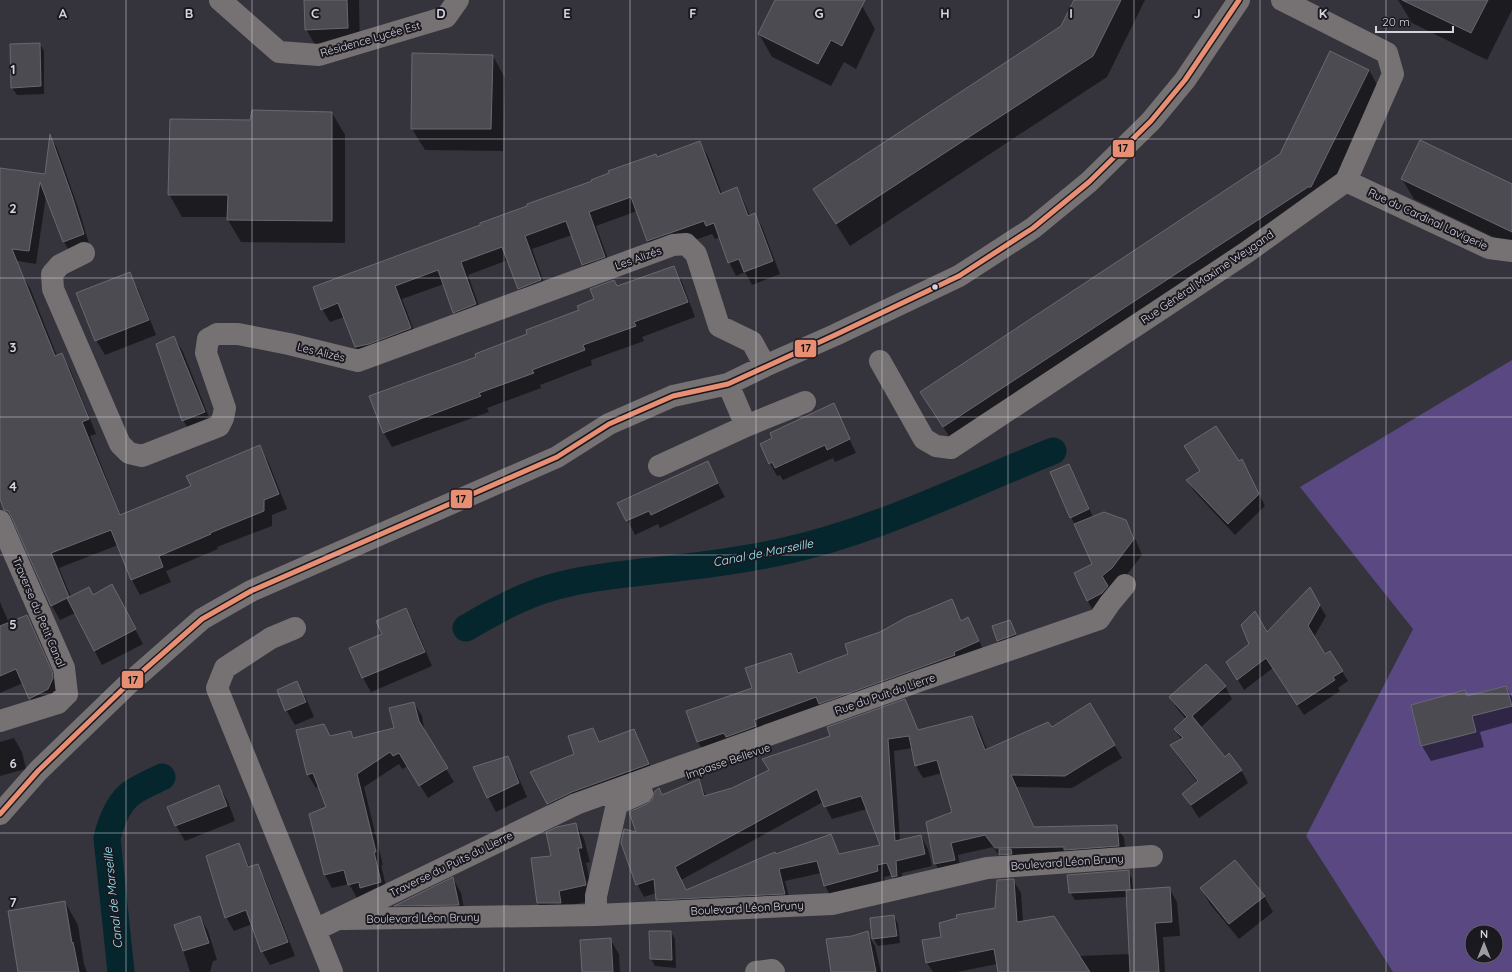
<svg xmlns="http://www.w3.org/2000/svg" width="1512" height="972" font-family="Quicksand,sans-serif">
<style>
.forest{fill:#594881;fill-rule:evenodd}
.shadow{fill:#0007;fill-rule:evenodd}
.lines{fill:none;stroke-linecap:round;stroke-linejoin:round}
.canal{stroke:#05262d;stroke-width:27}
.building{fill:#4c4b52;stroke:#696870;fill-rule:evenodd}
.minor{stroke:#767273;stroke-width:22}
.bus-1-casing{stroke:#1b1920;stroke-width:8}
.bus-1{stroke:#e88e72;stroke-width:5}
.grid{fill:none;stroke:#d6d3de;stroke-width:1;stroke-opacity:0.55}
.bus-dot{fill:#d6d3de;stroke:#1b1920;stroke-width:1.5}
.labels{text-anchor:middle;stroke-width:4;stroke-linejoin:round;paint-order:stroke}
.street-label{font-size:11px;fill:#d6d3de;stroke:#1b1920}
.water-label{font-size:12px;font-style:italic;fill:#9eeefe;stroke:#1b1920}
.grid-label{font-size:13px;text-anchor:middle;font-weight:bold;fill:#d6d3de;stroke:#1b1920;stroke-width:4;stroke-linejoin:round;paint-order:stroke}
.line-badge{stroke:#1b1920;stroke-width:1.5}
.pale-badge-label{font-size:11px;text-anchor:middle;font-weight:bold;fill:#111}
</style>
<rect width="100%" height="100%" fill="#35343c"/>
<path class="forest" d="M1512,360V972H1393L1306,836L1413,629L1300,487ZM1472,932H1496V956H1472Z"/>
<path class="shadow" d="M305,0H359L360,50L319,52L306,29Z
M776,0H850L862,6L875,29L856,69L844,62L831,86L772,57L759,34Z
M1075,0H1145L1107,77L850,246L814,189L1062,27Z
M1398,0H1512V10L1487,60L1412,23Z
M40,44L44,51V94L17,95L12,88Z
M493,56L505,78L503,151L425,150L412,129Z
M1369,70L1381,92L1320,208L956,448L922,392L1280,155Z
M332,113L345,135V243L241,242L228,220V217H182L169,194L251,121Z
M50,137L57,148L79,210L90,247L71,254L64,242L46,196L36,264L0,258V169L46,175Z
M700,143L708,156L722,194L737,188L744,202L750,216L755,214L762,227L780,274L752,285L745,272L736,276L729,262L720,237L715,239L712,234L655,254L648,241L637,211L596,226L612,270L590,278L583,265L572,235L532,249L548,294L526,302L518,288L508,260L468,275L483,317L461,325L454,312L444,284L402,299L418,341L363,360L356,347L344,317L330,322L322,309L482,225Z
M1402,179L1512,185V246L1414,199Z
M674,267L682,282L695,317L642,337L644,341L591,360L592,365L540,385L541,388L487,408L489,412L392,447L384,433L477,358L580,311L617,287Z
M21,274L30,288L57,356L62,354L70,369L96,434L90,436L121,516L192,486L259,447L268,461L287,509L272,515V526L217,547L218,549L166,571L171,582L140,595L132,580L118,545L59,568L71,597L93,596L119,599L143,644L102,665L75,613L60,620L52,606L17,526L14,524L0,497V282Z
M129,274L138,289L156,335L105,355L96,340Z
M174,337L183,352L213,427L192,435L183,420Z
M833,405L856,453L835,462L833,458L783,480L780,475L777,476L770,463Z
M707,463L725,497L660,528L658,524L635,535L619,503Z
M1239,463L1248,472L1265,506L1235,535L1194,491L1187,480Z
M1068,466L1077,481L1093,517L1125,520L1134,536L1142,555L1096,615L1087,600L1094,564L1071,517Z
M1310,589L1326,616L1314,637L1325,656L1342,671L1348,681L1338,688L1340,691L1304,715L1273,668L1244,690L1228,663L1267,634Z
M951,600L962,621L968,619L975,631L985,654L705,754L698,742L688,711L753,689L790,654L800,673L850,655L880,633Z
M0,602L9,623L27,616L34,629L59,685V691L37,711L23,683L0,693Z
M406,610L414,623L432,666L371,692L363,678L351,648L383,635Z
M1010,621L1019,642L1002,648L998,641Z
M297,683L306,698L314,717L295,725L286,710Z
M1225,686L1232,699L1200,728L1225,758L1241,770L1248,783L1199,818L1184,795L1197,782L1179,758L1171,746L1181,739L1175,729L1186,719L1178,710L1170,697Z
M1506,687L1512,697V723L1480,732L1484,747L1431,761L1422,746L1412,706L1465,691L1468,697Z
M904,701L919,731L972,717L979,729L987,750L1051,728L1090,704L1122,758L1072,788L1017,787L1035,828L1116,826L1124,838L1126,858L1004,862L993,847L958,855L961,872L942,876L935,863L954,813L942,773L923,778L916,766L913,748L894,751L900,841L921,836L928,849L932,866L902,873L903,888L900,889L893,875L884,877L885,883L832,898L825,886L821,873L785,881L791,906L664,912L657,899L656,893L644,897L637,884V833L648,805L653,801L659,790L663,796L698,781L707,797L732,789L770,771L832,736ZM823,802L832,819L867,809L881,845L840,855L830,835L686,891L681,880Z
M414,703L422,716L425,734L454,782L428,798L408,766L402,769L399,764L364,787L383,865H381L388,895H366L357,898L349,884L332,888L325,875L311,815L328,808L319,786L316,788L308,775L324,725L330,737L351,732L355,739L395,728Z
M592,729L600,743L634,731L654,774L553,813L531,772L576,754Z
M14,738L22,752L26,769L0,776V742Z
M507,757L516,772L527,797L496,812L488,797Z
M219,786L228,802L235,821L185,841L176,826L168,807Z
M576,824L584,839L590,862L586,863L594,900L567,906L547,918L538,903L532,859L552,857Z
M238,844L250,868L257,865L265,879L295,956L270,965L262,951L252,924L234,931L226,917Z
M1128,871L1132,879L1133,891L1169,888L1177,902L1180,936L1163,937L1165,972H999L997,964L957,972H933L927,963L942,938L996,908L1013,880L1021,893L1023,922L1079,956L1130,954L1127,897L1075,900L1070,892Z
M453,878L461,893L466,919L404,920L395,906Z
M1201,889L1264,896L1273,912L1239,939L1210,904Z
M65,902L78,925L84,964L87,972H19Z
M894,916L898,924L900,943L878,946L873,938Z
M200,917L208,931L217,960L213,961L210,972H190L175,925Z
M671,932L675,939L676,968L655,966L651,959Z
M867,932L875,946L881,972H832Z
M610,939L619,954L620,972H583Z"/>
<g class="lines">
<path class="canal" d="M466,628C494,612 519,597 550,588C580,579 611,576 642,572C688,567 734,562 780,552C875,532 963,487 1053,451
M121,972L107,838C111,822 118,802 133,792C142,786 152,782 162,777"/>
</g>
<path class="building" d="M304,0H347L348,28L305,30Z
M775,0H865L842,46L831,40L818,64L758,34Z
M1074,0H1121L1093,56L836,224L813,189L1061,26Z
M1402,0H1488L1471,33Z
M40,43L41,86L11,88L10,44Z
M1330,51L1369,70L1311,187H1308L943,427L920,392L1280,154Z
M412,53L493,55L491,129H411Z
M252,110L332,112V221L227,220L228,195H168L170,119L250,120Z
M50,134L72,196L84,234L63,242L40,182L29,251L12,249L55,356L62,353L89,419L82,422L120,515L191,486L186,476L260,445L279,494L264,500V511L210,533L211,534L159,556L163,567L131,580L111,530L51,553L69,597L51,606L11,516L8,511L4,510L0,499V168L45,174Z
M1420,140L1512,184V232L1401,179Z
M700,141L720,194L737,187L748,216L755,213L773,261L744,272L739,259L728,263L714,223L706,226L704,221L647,241L631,197L589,212L605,257L582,265L566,221L525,236L541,280L518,289L502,247L461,262L476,304L453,313L438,270L395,286L411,328L369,344L355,347L338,303L321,310L313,287L480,225V223L527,206V204L592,181L591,180L609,173L608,171L656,154L657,157Z
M674,266L688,302L634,322L636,326L583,345L585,350L532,370L534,373L479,393L481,396L383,433L369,396L476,357L475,354L527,334L526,330L579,310L577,306L594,299L590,289L614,280L617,286Z
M130,272L149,320L95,341L76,293Z
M174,336L205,412L182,421L156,344Z
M834,403L850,439L827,450L825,445L775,468L772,462L769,464L760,444L772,438L770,433Z
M1216,426L1239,461L1242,459L1259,494L1228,524L1186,480L1200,471L1184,446Z
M708,461L718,483L651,515L649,511L626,521L617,503Z
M1069,464L1089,509L1070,518L1050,472Z
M1104,512L1126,520L1134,539L1112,568L1102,576L1108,586L1102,593L1087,601L1074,573L1092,564L1074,524Z
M112,584L136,629L94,651L67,598L89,587L93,595Z
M1310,587L1320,605L1308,626L1325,654L1330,651L1343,671L1333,677L1335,680L1297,705L1266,658L1237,680L1226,662L1249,644L1241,625L1255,611L1267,632Z
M952,599L961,621L968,617L979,641L954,652L955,655L819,704L816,697L754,720L756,726L726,737L724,733L697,742L686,711L752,688L745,668L791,653L798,673L848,654L845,644L880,632L907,617L921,612Z
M406,608L425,652L362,678L349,648L382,634L376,621Z
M27,615L52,671L53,678L48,689L29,699L16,669L0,676V626Z
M1010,620L1016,634L997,641L992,626Z
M1206,664L1226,686L1192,716L1225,757L1229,753L1242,770L1191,805L1182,794L1198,781L1170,745L1183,738L1174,729L1187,717L1169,697Z
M297,681L306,702L285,711L277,690Z
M1506,686L1512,706L1472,716L1476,732L1421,746L1411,705L1465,690L1467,696Z
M905,699L918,730L972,716L985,750L1048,722L1052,727L1090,703L1115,745L1065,776L1011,775L1034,827L1117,825L1119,846L1064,850V847L995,848L985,835L951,843L955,860L934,864L926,822L952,812L937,760L915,766L909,736L888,739L895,841L921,835L925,854L896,861L897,876L892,877L887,863L877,865L878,871L824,886L817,861L779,869L785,894L656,900L654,879L636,885L621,843L624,829L636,832L629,812L647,804L652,800L654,792L659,788L662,795L699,779L704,796L732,788L769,770L762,759L830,736L827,727ZM817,789L824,807L861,796L880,845L839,854L831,834L776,854L775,852L686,890L675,867Z
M414,702L419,721L448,768L419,786L399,753L393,756L390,752L357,774L376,852H374L381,882L360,888L359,882L348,885L344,870L324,875L309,814L326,807L313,773L307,775L296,730L324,724L330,736L351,731L353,738L394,728L389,708Z
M593,728L599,742L634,729L649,764L572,792L547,804L530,772L574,754L568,736Z
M508,756L519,783L487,798L473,767Z
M219,785L227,806L175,826L167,807Z
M576,823L582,848H578L586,885L559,891L561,903H537L531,858L551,856L546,832L557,827Z
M239,843L248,867L258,864L288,942L261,952L246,910L225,918L206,856Z
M999,849H1011L1012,854L999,855Z
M1235,860L1265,896L1229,924L1200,888Z
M1129,870L1130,890L1069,893L1067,875Z
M453,877L459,905L394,906Z
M1014,879L1017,922L1054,916L1090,972H998L994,949L926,963L922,940L941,937L939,923L957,918L956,915L995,908L997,880Z
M1170,887L1172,922L1155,923L1159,972H1130L1126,890Z
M65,901L72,943L73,942L79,972H18L8,911Z
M894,915L897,936L872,939L870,918Z
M200,916L209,943L183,951L174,925Z
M649,931H671L672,960L650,959Z
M868,931L876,972H831L826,939L852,936Z
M611,938L613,972H582L580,940Z"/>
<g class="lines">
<path class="minor" d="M220,0L279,52L319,55L446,17L458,0
M1346,181L1489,248L1512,251
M84,253L60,265L52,274L53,289L120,444L129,453L142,456L219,426L223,418L225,408L206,353L208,339L217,334H238L289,344L358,361L673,245L686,244L696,254L719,326L752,342L765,366
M880,361L924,439L936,446L951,448L1247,252L1346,181L1393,74L1387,53L1282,0
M728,384L746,426
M659,466L746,426L805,402
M0,521L64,668L67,694L58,703L0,721
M295,628L271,638L225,668L217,688L315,930
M0,814L38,771L127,685L202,619L251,591L557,457L609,424L673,396L728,384L765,366L835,335L959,276L1033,228L1089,182L1151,121L1185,80L1239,0
M596,915V896L617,804L642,793
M345,919L596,915L832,904L987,868L1152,856
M332,972L315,930L576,804L919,681L1099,619L1110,603L1125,585
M756,972L772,970L774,972"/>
<g class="bus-1-casing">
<path id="bus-1" d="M0,814L38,771L127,685L202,619L251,591L557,457L609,424L673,396L728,384L835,335L959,276L1033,228L1089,182L1151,121L1185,80L1239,0"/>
</g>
<use href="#bus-1" class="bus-1"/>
</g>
<path class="grid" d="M126,0V972M252,0V972M378,0V972M504,0V972M630,0V972M756,0V972M882,0V972M1008,0V972M1134,0V972M1260,0V972M1386,0V972M0,139H1512M0,278H1512M0,417H1512M0,555H1512M0,694H1512M0,833H1512"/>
<circle class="bus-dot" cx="935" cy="287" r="3.5"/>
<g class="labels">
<g class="street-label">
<text transform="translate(370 39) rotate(-16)" y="4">Résidence Lycée Est</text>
<text transform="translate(1428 219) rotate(25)" y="4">Rue du Cardinal Lavigerie</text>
<text transform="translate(638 258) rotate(-20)" y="4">Les Alizés</text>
<text transform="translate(1207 277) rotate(-34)" y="4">Rue Général Maxime Weygand</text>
<text transform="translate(321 352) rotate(14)" y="4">Les Alizés</text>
<text transform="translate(39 612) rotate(67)" y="4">Traverse du Petit Canal</text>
<text transform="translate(885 694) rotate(-19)" y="4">Rue du Puit du Lierre</text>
<text transform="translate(728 761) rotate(-19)" y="4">Impasse Bellevue</text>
<text transform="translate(1067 862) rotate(-4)" y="4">Boulevard Léon Bruny</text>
<text transform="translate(451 864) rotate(-26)" y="4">Traverse du Puits du Lierre</text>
<text transform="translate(747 908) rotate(-3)" y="4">Boulevard Léon Bruny</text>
<text transform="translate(423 918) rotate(-1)" y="4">Boulevard Léon Bruny</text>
</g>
<g class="water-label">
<text transform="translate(763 553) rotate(-11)" y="4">Canal de Marseille</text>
<text transform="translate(113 898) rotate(-96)" y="4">Canal de Marseille</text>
</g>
</g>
<g class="grid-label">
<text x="63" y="18">A</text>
<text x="189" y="18">B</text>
<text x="315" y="18">C</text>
<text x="441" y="18">D</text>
<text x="567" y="18">E</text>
<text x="693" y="18">F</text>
<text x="819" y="18">G</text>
<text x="945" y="18">H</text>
<text x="1071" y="18">I</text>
<text x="1197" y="18">J</text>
<text x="1323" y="18">K</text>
<text x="13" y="74">1</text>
<text x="13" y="213">2</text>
<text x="13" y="352">3</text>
<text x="13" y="491">4</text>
<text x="13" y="629">5</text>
<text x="13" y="768">6</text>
<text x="13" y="907">7</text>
</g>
<g class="line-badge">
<rect x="1112" y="139" width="23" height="19" rx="4" fill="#e88e72"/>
<rect x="794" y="339" width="23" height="19" rx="4" fill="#e88e72"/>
<rect x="450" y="489" width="23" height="20" rx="4" fill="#e88e72"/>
<rect x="121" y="670" width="23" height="19" rx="4" fill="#e88e72"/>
</g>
<g class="pale-badge-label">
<text x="1123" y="152">17</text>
<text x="806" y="352">17</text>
<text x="461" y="503">17</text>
<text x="133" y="684">17</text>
</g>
<g transform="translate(1484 944)"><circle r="19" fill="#1b1920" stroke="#66636c"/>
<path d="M0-3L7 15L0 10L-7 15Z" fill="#9e9ba5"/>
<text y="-6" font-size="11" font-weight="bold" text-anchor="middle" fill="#d6d3de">N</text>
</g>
<path d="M1376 26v6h77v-6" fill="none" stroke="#d6d3de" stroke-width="2"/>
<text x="1382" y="26" font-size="12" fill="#d6d3de" stroke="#1b1920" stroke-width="3" paint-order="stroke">20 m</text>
</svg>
